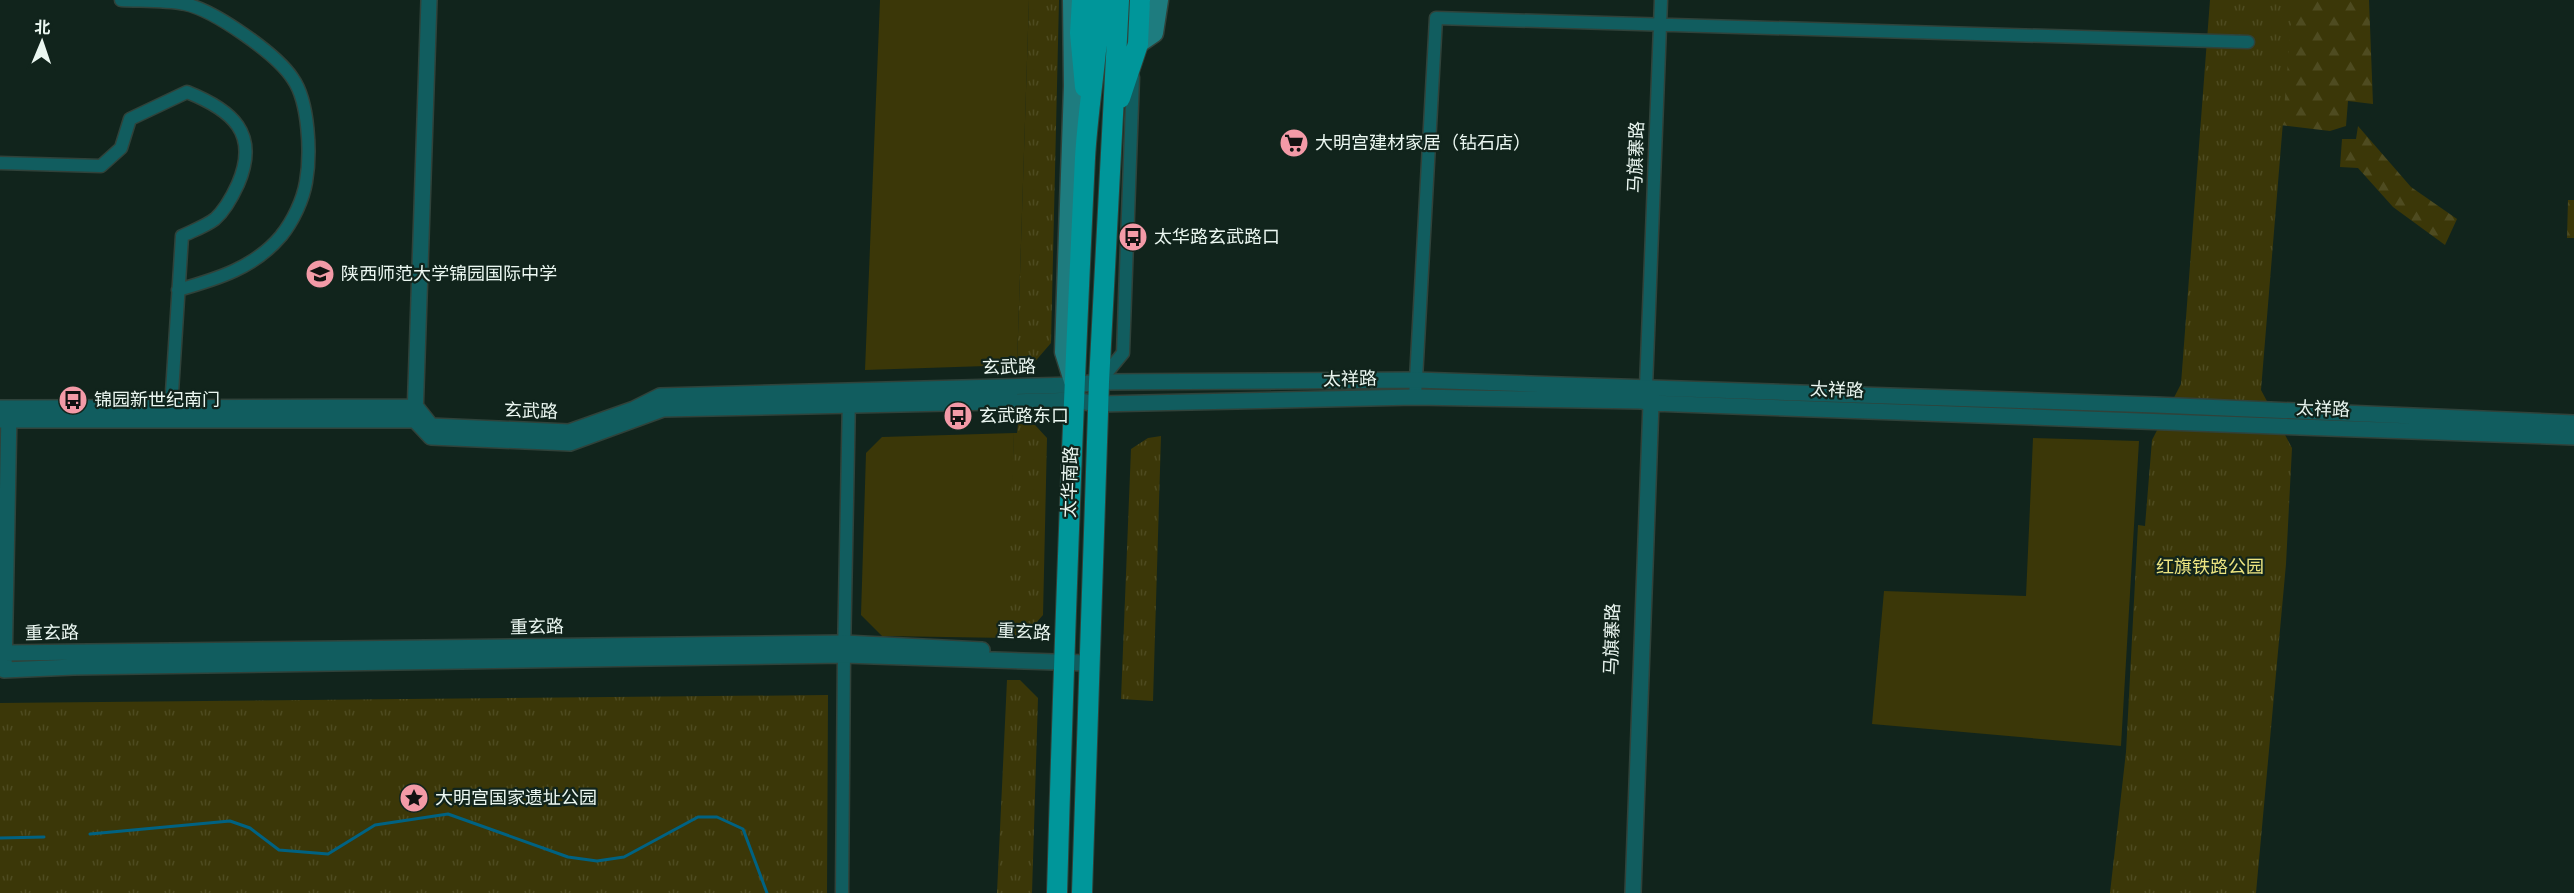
<svg xmlns="http://www.w3.org/2000/svg" width="2574" height="893" font-family="'Nunito Sans','Noto Sans SC',sans-serif">
<style>
.grass{fill:#3b3708}
.forest{fill:url(#forest-firs)}
.park{fill:url(#park-tufts)}
.lines{fill:none;stroke-linecap:round;stroke-linejoin:round}
.stream{stroke:#006282;stroke-width:3}
.minor-casing{stroke:#30423a;stroke-width:15}
.tertiary-casing{stroke:#30423a;stroke-width:18}
.secondary-casing{stroke:#30423a;stroke-width:21}
.primary-casing{stroke:#30423a;stroke-width:22}
.minor{stroke:#115d5f;stroke-width:12}
.tertiary{stroke:#115d5f;stroke-width:15}
.secondary{stroke:#1e7c7f;stroke-width:18}
.primary{stroke:#00969a;stroke-width:20}
.labels{text-anchor:middle;stroke-width:4.5;stroke-linejoin:round;paint-order:stroke}
.poi-label{font-size:18px;fill:#ebf7f1;stroke:#11241c;text-anchor:start}
.street-label{font-size:18px;fill:#ebf7f1;stroke:#11241c}
.park-label{font-size:18px;fill:#ece480;stroke:#11241c}
</style>
<defs>
<pattern id="forest-firs" width="22" height="20" patternUnits="userSpaceOnUse" patternTransform="scale(1.5)"><rect width="22" height="20" fill="#3b3708"/><path d="M5 1l3.5 6h-7zM16 11l3.5 6h-7z" fill="#4e4b20"/></pattern>
<pattern id="park-tufts" width="24" height="20" patternUnits="userSpaceOnUse" patternTransform="scale(1.5)"><rect width="24" height="20" fill="#3b3708"/><path d="M3 7l-1-3M5 7V3M7 7l1-3M15 17l-1-3M17 17v-4M19 17l1-3" fill="none" stroke="#4e4b20"/></pattern>
</defs>
<rect width="100%" height="100%" fill="#11241c"/>
<path class="grass" d="M880,0H1029L1017,365L865,370Z
M1014,433L1009,638L882,636L861,615L866,453L882,437Z
M2033,438L2139,441L2121,746L1872,724L1884,591L2026,596Z"/>
<path class="forest" d="M2287,0H2369L2373,104L2348,101L2346,126L2330,131L2280,125Z
M2358,126L2411,187L2457,219L2445,245L2393,207L2358,168L2340,167L2342,139H2356Z
M2568,200H2574V238H2567Z"/>
<path class="park" d="M1029,0H1059L1051,343L1032,365H1017Z
M2210,0H2293L2261,390L2292,448L2286,564L2256,893H2110L2126,752L2138,525L2145,526L2152,440L2181,384Z
M1018,424L1035,425L1047,438L1043,615L1021,640L1009,638V634H1006L1014,433H1017Z
M1161,436L1153,701L1121,699L1131,449L1148,438Z
M1007,680H1020L1038,698L1032,893H997Z
M828,695L827,893H0V703Z"/>
<g class="lines">
<path class="stream" d="M90,834L230,821L250,828L279,850L328,854L375,825L448,814L568,857L597,861L624,857L698,817H717L743,829L767,893
M0,838L44,837"/>
<g class="minor-casing">
<path id="minor" d="M121,0C142,1 165,0 185,4C214,10 277,54 293,79C309,102 311,154 306,182C303,200 293,221 281,236C254,268 217,279 178,290
M0,163L101,166L121,148L130,119L187,92C232,110 260,133 238,184C233,195 224,211 215,219C206,226 192,231 182,236L171,408
M1100,381L1123,353L1133,77
M1643,394L1646,387L1661,0
M1415,397L1436,18L2248,42
M842,893L844,655L849,396"/>
</g>
<g class="tertiary-casing">
<path id="tertiary" d="M0,408L416,407L431,426L569,432L634,409L660,396L1074,385L1099,382L1416,380L2156,405L2574,423
M9,411L4,670L74,667L844,655L1088,663
M415,417L429,0
M0,420H415L431,437L570,443L663,409L1047,401L1073,400L1098,404L1415,397L1641,401L1651,403L2574,437
M4,653L844,643L982,650
M1633,893L1651,403L1649,396"/>
</g>
<g class="secondary-casing">
<path id="secondary" d="M1072,0L1073,86L1064,352L1073,381
M1138,44L1154,33L1159,0"/>
</g>
<g class="primary-casing">
<path id="primary" d="M1082,0L1080,33L1085,87
M1120,98L1138,44L1140,0
M1057,893C1064,648 1073,403 1085,158C1088,105 1098,53 1100,0
M1082,893L1099,382L1119,0"/>
</g>
<use href="#minor" class="minor"/>
<use href="#tertiary" class="tertiary"/>
<use href="#secondary" class="secondary"/>
<use href="#primary" class="primary"/>
</g>
<defs>
<g id="supermarket-disc" transform="scale(1.5)"><circle r="9.5" fill="#f39aa7" stroke="#11241c"/><path d="M-6-5.5h2.5l.6 2H6L4.5 2H-2.5L-4.4-4H-6ZM-1.5 3.2a1.3 1.3 0 1 0 .1 0ZM3 3.2a1.3 1.3 0 1 0 .1 0Z" fill="#111"/></g>
<g id="bus-disc" transform="scale(1.5)"><circle r="9.5" fill="#f39aa7" stroke="#11241c"/><path d="M-5-6H5V4H4V6H2V4H-2V6H-4V4H-5ZM-3.5-4V0h7V-4ZM-3.5 1.2v1.5H-2V1.2ZM2 1.2v1.5H3.5V1.2Z" fill="#111"/></g>
<g id="school-disc" transform="scale(1.5)"><circle r="9.5" fill="#f39aa7" stroke="#11241c"/><path d="M0-5L7-2L0 1L-7-2ZM-4 1L0 2.5L4 1V4Q0 6-4 4Z" fill="#111"/></g>
<g id="sight-disc" transform="scale(1.5)"><circle r="9.5" fill="#f39aa7" stroke="#11241c"/><path d="M0-6L1.8-2.2L6-1.7L2.9 1.2L3.7 5.4L0 3.3L-3.7 5.4L-2.9 1.2L-6-1.7L-1.8-2.2Z" fill="#111"/></g>
</defs>
<g fill-rule="evenodd">
<use href="#supermarket-disc" x="1294" y="143"/>
<use href="#bus-disc" x="1133" y="237"/>
<use href="#school-disc" x="320" y="274"/>
<use href="#bus-disc" x="73" y="400"/>
<use href="#bus-disc" x="958" y="416"/>
<use href="#sight-disc" x="414" y="798"/>
</g>
<g class="labels">
<g class="poi-label">
<text x="1315" y="149">大明宫建材家居（钻石店）</text>
<text x="1154" y="243">太华路玄武路口</text>
<text x="341" y="280">陕西师范大学锦园国际中学</text>
<text x="94" y="406">锦园新世纪南门</text>
<text x="979" y="422">玄武路东口</text>
<text x="435" y="804">大明宫国家遗址公园</text>
</g>
<g class="street-label">
<text transform="translate(1636 157) rotate(-88)" y="6">马旗寨路</text>
<text transform="translate(1009 367) rotate(-1)" y="6">玄武路</text>
<text transform="translate(1350 379) rotate(-1)" y="6">太祥路</text>
<text transform="translate(1837 390) rotate(2)" y="6">太祥路</text>
<text transform="translate(2323 409) rotate(2)" y="6">太祥路</text>
<text transform="translate(531 411) rotate(2)" y="6">玄武路</text>
<text transform="translate(1070 482) rotate(-88)" y="6">太华南路</text>
<text transform="translate(537 627) rotate(-1)" y="6">重玄路</text>
<text transform="translate(1024 632) rotate(3)" y="6">重玄路</text>
<text transform="translate(52 633) rotate(-1)" y="6">重玄路</text>
<text transform="translate(1612 639) rotate(-88)" y="6">马旗寨路</text>
</g>
<g class="park-label">
<text x="2210" y="573">红旗铁路公园</text>
</g>
</g>
<g transform="translate(42 42) rotate(2)" stroke="#11241c" stroke-width="4.5" paint-order="stroke">
<path d="M0-4.5L10 22L0 15L-10 22Z" fill="#ebf7f1"/>
<text y="-9" font-size="16" font-weight="bold" text-anchor="middle" fill="#ebf7f1">北</text>
</g>
</svg>
